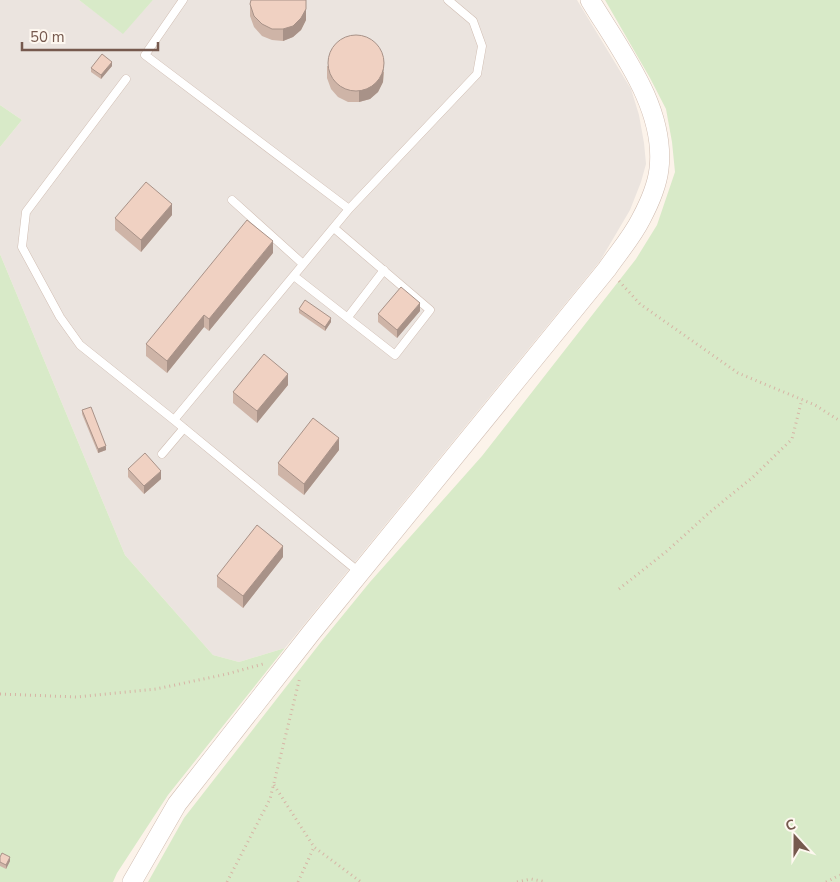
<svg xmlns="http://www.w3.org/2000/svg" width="840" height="882" font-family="'Nunito Sans',sans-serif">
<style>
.industrial{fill:#ebe4df}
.green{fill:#d8eac8}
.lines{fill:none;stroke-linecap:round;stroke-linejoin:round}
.service-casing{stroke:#d0bdb2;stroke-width:9}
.tertiary-casing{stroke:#d0bdb2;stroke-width:20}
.path{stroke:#d6b4a5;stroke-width:3;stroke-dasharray:1 4;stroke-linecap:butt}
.service{stroke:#fff;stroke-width:8}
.tertiary{stroke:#fff;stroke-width:19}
.wall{fill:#ceb4a7}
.shaded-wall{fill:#a89288}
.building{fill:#f0d1c2;stroke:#a89288}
</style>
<rect width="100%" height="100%" fill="#fcf3ea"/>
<path class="industrial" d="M0,0H79L123,33L153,0H577L631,89L639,115L644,143L646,164L641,182L630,210L600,261L285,648L239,662L213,655L125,555L0,254V147L22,120L0,105Z"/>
<path class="green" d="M79,0H153L123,34Z
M605,0H840V882H148L184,818L321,642L370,582L482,456L636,259L657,225L675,172L672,142L666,109L650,78Z
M0,105L22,120L0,147Z
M0,254L125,555L213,655L239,662L285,648L168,795L117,873L113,882H0Z"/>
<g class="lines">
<g class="service-casing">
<path id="service" d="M183,0L145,55L349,209
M126,79L26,212L22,247L60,317L80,345L174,420L359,572
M232,200L303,264
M294,276L395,355L430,310L334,228
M348,317L384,270
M174,420L349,209L477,74L482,46L473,21L448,0
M162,454L184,428"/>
</g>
<g class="tertiary-casing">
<path id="tertiary" d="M132,882L177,804L311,633L607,269C618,253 632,237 641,219C649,204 657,186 659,169C666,108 620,50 590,0"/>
</g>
<path class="path" d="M619,281L640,304L738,373L815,405L840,421
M619,589L667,551L710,512L753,477L792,439L802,399
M0,694L77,697L156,689L227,674L263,664
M274,785L314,847L361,882
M227,882L270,799L300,677
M298,882L314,847
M517,882L531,879L546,882
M826,882L840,875"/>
<use href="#service" class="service"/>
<use href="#tertiary" class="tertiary"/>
</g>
<path class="wall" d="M250,4L306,20L301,30L293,37L283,41L272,40L262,36L254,27L250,16Z
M112,66L101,79L91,72V68Z
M327,66L384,72L383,82L378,92L370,99L359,102H348L338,97L331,89L327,78Z
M172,215L141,252L115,230V218Z
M273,253L209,331L204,327L167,373L146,356V344Z
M299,309L331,322L325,331L299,313Z
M420,311L397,338L378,322V314Z
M288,385L257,423L233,403V392Z
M82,410L106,450L98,453L82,414Z
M339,450L304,495L278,475V463Z
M128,469L161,479L144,494L128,477Z
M283,557L243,608L217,587V576Z
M0,857L10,861L6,869L0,866Z"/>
<path class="shaded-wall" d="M306,0V20L301,30L293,37L283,41V29Z
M384,60L383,82L378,92L370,99L359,102V91Z
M112,62V66L101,79V75Z
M172,204V215L141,252V240Z
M273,241V253L209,331V319Z
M420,303V311L397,338V330Z
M204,315V327L167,373V361Z
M331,318V322L325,331V327Z
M288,374V385L257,423V411Z
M339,438V450L304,495V484Z
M106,446V450L98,453V449Z
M161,471V479L144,494V486Z
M283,546V557L243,608V596Z
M10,857V861L6,869V865Z"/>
<path class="building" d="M251,0H306V9L301,18L293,26L283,29H272L262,24L254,16L250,4Z
M328 63a28 28 0 1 1 56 0a28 28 0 1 1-56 0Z
M102,54L112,62L101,75L91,68Z
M146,182L172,204L141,240L115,218Z
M247,220L273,241L209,319L204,315L167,361L146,344Z
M401,287L420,303L397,330L378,314Z
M305,300L331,318L325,327L299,309Z
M264,354L288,374L257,411L233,392Z
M91,407L106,446L98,449L82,410Z
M313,418L339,438L304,484L278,463Z
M145,453L161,471L144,486L128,469Z
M257,525L283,546L243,596L217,576Z
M2,853L10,857L6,865L0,862V857Z"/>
<g transform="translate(795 837) rotate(339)" stroke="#fef8f0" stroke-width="4" paint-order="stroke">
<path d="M0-4L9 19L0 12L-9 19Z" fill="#76594e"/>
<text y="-8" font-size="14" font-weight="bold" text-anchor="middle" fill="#76594e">С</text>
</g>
<path d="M22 42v8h136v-8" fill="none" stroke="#76594e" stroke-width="2.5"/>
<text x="30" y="42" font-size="15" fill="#76594e" stroke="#fef8f0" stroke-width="4" paint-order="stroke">50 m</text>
</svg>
